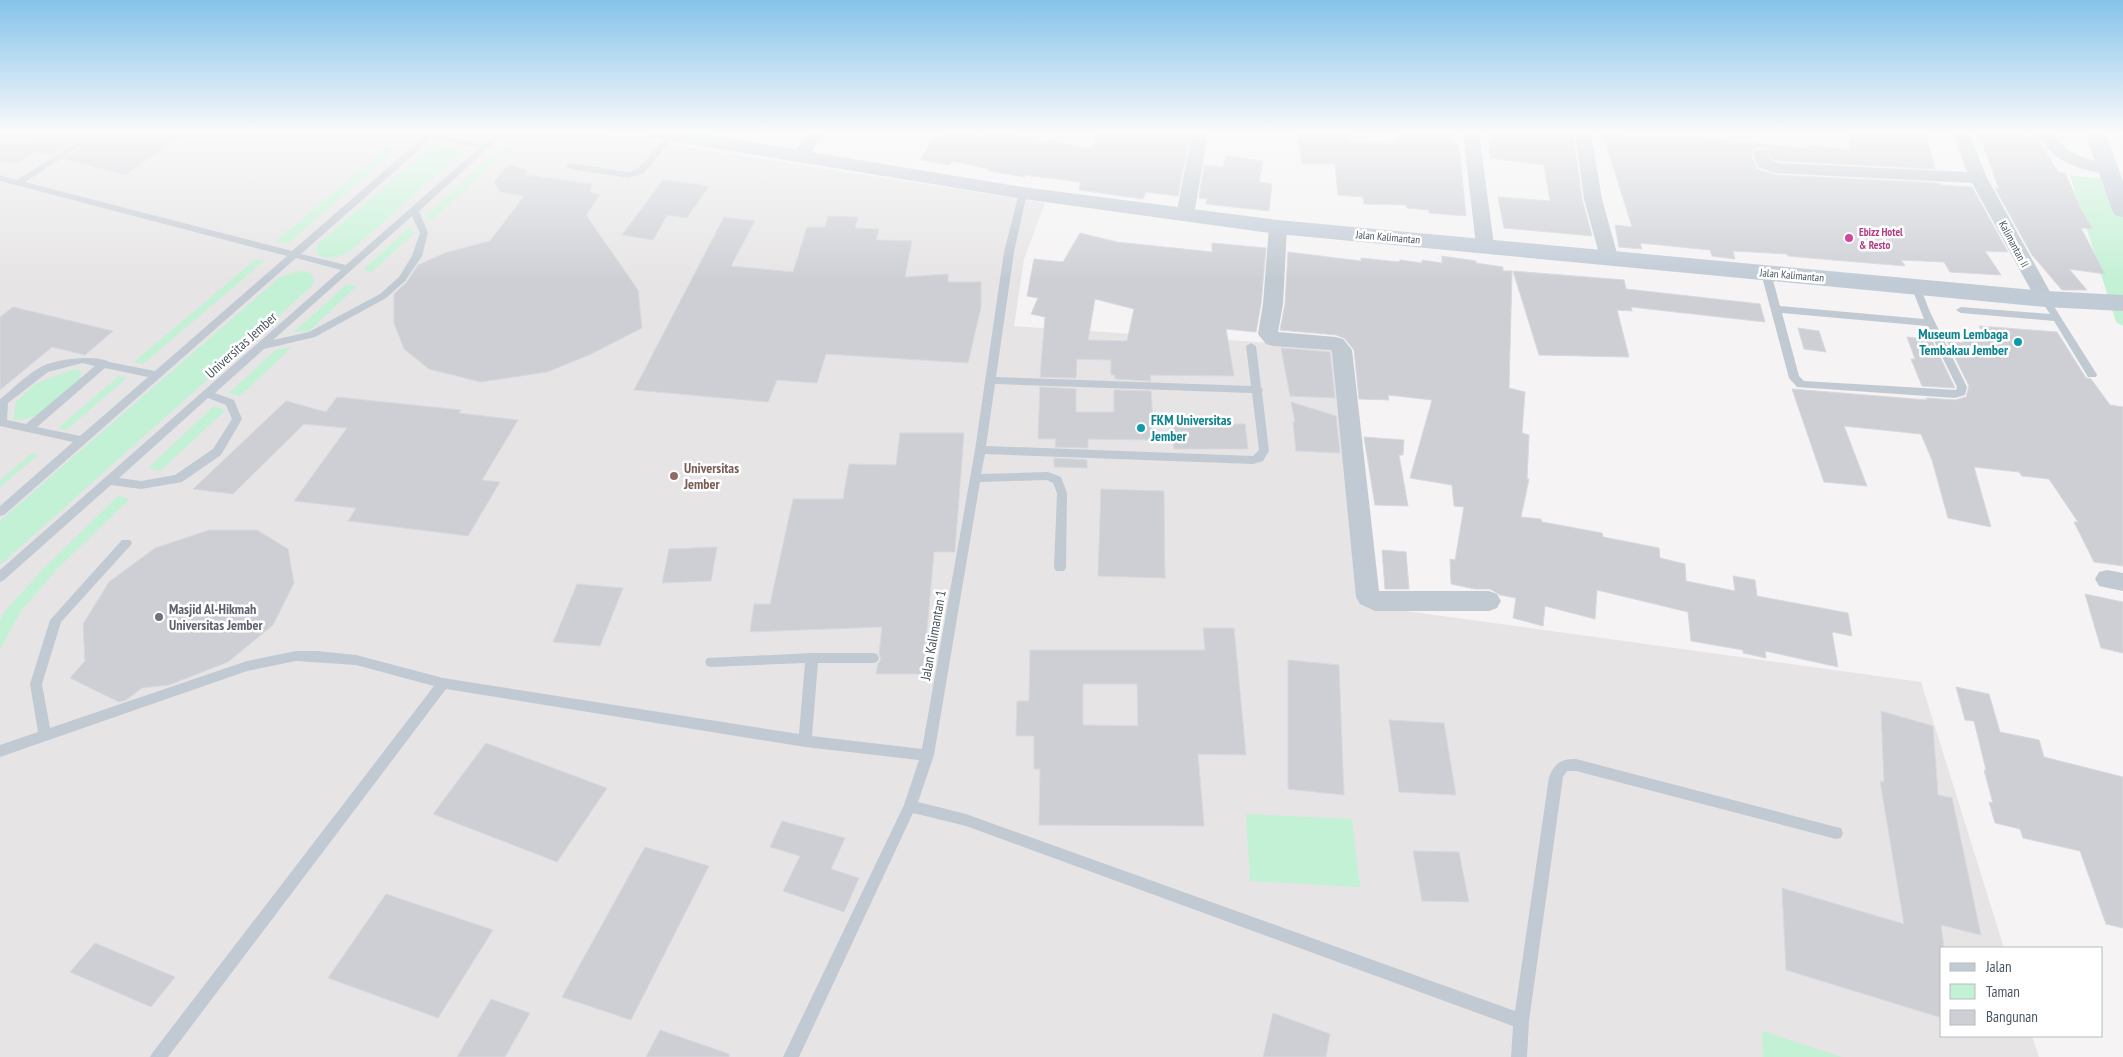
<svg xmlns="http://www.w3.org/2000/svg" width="2123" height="1057" font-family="'PT Sans Narrow',sans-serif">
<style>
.education{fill:#e6e4e5}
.green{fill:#c3f1d5}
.building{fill:#cdcfd5;stroke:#d7d9de;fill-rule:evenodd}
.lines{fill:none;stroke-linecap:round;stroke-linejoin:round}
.service{fill:#c1cad2;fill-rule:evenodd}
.minor{fill:#c1cad2;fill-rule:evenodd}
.secondary{fill:#c1cbd6;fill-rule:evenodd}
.hotel-dot{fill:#d1479c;stroke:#fff;stroke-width:2}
.culture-dot{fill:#0f9aa8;stroke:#fff;stroke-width:2}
.education-dot{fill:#8d6e63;stroke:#fff;stroke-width:2}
.worship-dot{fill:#6b7280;stroke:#fff;stroke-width:2}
.labels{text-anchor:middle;stroke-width:5;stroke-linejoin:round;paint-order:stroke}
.far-hotel-label{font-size:11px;font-weight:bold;fill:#b23c85;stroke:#fff;text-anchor:start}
.far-street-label{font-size:11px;fill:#4a5661;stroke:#fff}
.culture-label{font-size:14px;font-weight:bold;fill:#0d838f;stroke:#fff;text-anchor:end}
.street-label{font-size:14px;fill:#4a5661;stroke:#fff}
.education-label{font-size:14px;font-weight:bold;fill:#785e54;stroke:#fff;text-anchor:start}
.worship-label{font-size:14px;font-weight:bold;fill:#5b616d;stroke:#fff;text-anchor:start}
</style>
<rect width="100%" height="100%" fill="#f5f3f3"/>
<path class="education" d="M0,133H597L1045,203L1024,259L1014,326L1335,347L1362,605L1921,682L2004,948H1942V1036H2032L2039,1057H0Z"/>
<path class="green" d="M530,137L499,158L432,220L425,216L497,152Z
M430,142L468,151L454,160L349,252C340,257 320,263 316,250L318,244L424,153Z
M389,146L399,148L287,244L276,241Z
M2070,175L2123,182V326L2116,322Z
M409,227L415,233L372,272L363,270Z
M256,259L264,261L143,364L134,362Z
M299,271L311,273L314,281L311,287L0,565V521L280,277Z
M347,284L357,286L309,331L294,332Z
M292,347L240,396L229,393L276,350Z
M74,369L81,371L80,380C62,395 39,424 13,419L16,402L35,384Z
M119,376L127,378L66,430L58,428Z
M214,406L226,410L160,471L148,468Z
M32,453L38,455L0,487V480Z
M118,496L130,499L58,568L21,611L0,649V620L5,611L45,567Z
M1246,814L1352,819L1360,887L1250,881Z
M1762,1031L1842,1057H1763Z"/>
<path class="building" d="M43,133H87L52,156L36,151L16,164L0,160V141L22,146Z
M103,133H186L125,175L64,159Z
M948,133L985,137L988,133H1004L1047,144L1050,140L1073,146L1092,149L1097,133H1190L1178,196L1146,192L1143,199L1079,190L1080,182L1025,175V177L988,171L989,169L952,161L949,165L920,160L935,137L945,139Z
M1297,133H1348L1349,142L1397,144L1395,136H1416V133H1451L1452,144H1458L1460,154L1466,216L1429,213V210L1407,208L1406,205L1364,204L1363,197L1338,195L1335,164H1302Z
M1489,133H1573L1582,199L1592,236L1504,228L1498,197L1550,201L1544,165L1490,158Z
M1850,133H1925L1935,169L1778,161L1772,159L1767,148H1755L1751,155L1757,169L1775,175L1939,183L1940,185L1972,187L2008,252L1985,251L2001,275L1950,272L1944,262L1901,260L1905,266L1798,257L1788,256L1787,254L1733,251L1735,259L1712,256L1710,250L1640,243L1642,249L1619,247L1615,225L1632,227L1603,134L1660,139L1659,136L1722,140L1810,149L1808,145L1849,150Z
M1979,133H2002L2037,138L2058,172L2065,173L2082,211L2093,229L2081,228L2105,274L2069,269L2087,290H2062L2032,255L1995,188L1999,189Z
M1226,156L1263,161L1259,182L1272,184L1269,211L1206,204L1207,199L1199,198L1204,165L1223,167Z
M509,165L528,170L525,175L592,184L590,192L600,195L586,215L638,290L642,328L589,355L547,372L481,382L429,369L404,349L394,323V294L407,282L418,265L445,253L490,241L524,196L500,192L494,181Z
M663,180L709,186L687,218L667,215L653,240L622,235Z
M828,216L858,217L855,228L879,229L876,240L912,241L905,277L948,274V282H981V307L968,363L826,354L817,383L777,380L768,402L634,390L724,217L755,221L731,266L793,272L807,227H825Z
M1080,233L1117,242L1212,252V243L1266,248L1261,304L1256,332L1226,329L1234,376L1150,375L1151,381L1115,379V375H1111V360L1077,359L1076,378L1040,377L1045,317L1031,314L1038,298L1027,296L1034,259L1063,262ZM1095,299L1134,309L1127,341L1088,340Z
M1288,252L1361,261V258L1399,262L1400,260L1422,263V260L1442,263V256L1476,261V263L1503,267V271H1512L1509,388L1525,392L1522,433L1529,435L1527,479H1529L1521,517L1541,519L1542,522L1602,533L1603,537L1659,548L1660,558L1685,564L1686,581L1735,591L1733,576L1755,580L1757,596L1848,613L1852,636L1832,632L1838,667L1765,651L1766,658L1743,653V650L1691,641L1688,612L1597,590L1595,619L1545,606L1543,626L1513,618L1516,598L1500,595L1490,589H1475L1451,584L1450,559L1455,560L1464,507L1454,506L1452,485L1410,478L1432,400L1388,395L1389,400L1359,399L1354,350L1344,338L1336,335L1280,330L1285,304Z
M1513,271L1624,280L1626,289L1760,304L1765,322L1631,307L1632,311L1617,310L1629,357L1539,355Z
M13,307L113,331L85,355L52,347L0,390V317Z
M1979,326L2057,332L2086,378L2091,379L2110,405L2123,407V566L2094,562L2074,522H2078L2049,479L2022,476L2019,472L1974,467L1991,527L1948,518L1932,460L1921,434L1844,426L1867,486L1824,482L1792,389L1927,400L1926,398L1955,400L1966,397L1969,386L1947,341L1963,343L1958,332L1984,334Z
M1798,328L1819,331L1826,352L1804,349Z
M1907,337L1932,340L1955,388L1922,386L1911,359H1915Z
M1281,348L1330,352L1335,398L1290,396Z
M1040,387L1076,389V412H1114V390L1151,391L1154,440L1088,439V448L1055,447L1056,439H1038Z
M337,397L461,410L459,413L518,420L482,480L500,482L468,536L348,521L356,508L294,501L347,428L304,424L233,494L193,489L286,401L326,412Z
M1291,402L1336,416L1340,453L1296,451L1293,422H1295Z
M1172,424H1245L1248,449H1174Z
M900,433H964L955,550V552H934L923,674H876L878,664L881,659L879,654L882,627L750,632L754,604H770L793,499H843L849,464L896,465Z
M1364,437L1404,440L1403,455H1399L1408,506L1375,505Z
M1054,458L1087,460V468L1054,467Z
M1101,489L1164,491L1165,578L1098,576Z
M209,530H257L288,549L294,583L273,625L228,662L169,685L142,688L126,700L119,702L70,678L85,661L83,624L109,582L155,548Z
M717,547L711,581L662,583L669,549Z
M1382,550L1406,552L1409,589H1385Z
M577,584L623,588L600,646L553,642Z
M2085,594L2123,602V653L2101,648Z
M1203,628H1234L1246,755L1198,754L1204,826L1039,825L1040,769H1034V736H1016L1017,701H1029L1030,650H1205ZM1083,684H1137L1138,726L1083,725Z
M1288,660L1339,665L1344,795L1288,789Z
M1956,687L1989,694L2000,732L2039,740L2044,757L2123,777V928L2106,924L2080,851L2023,838L2020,829L1995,823L1989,802L1993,803L1984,770H1986L1974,721L1965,720Z
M1881,711L1933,726L1938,795L1952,798L1981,935L1941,925L1944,948H1942V1018L1786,970L1782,888L1904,924L1880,781L1884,782Z
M1389,720L1444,723L1456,795L1399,792Z
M486,743L607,788L557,862L433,814Z
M782,821L845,838L831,869L859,878L844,912L783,891L800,856L770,847Z
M645,847L709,866L631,1020L562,997Z
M1413,851L1459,852L1469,902L1422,901Z
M386,894L493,930L438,1018L328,978Z
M95,943L175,977L151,1007L70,972Z
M491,999L530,1013L505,1057H457Z
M1273,1013L1330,1034L1326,1057H1263Z
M660,1030L729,1054V1057H646Z"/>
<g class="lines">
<path class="service" d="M91,133H101L25,182L292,251L428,133H437L436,135L483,144L496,133H505L419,211L428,233L422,256L405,281L386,298L315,337L264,349L215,393L234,400L242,419L221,455L182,482L141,489L111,485L4,580L0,582V570L341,270L296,258L4,515L0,516V506L73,442L0,426V399C13,389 26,375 41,367C54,359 97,354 109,362L155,371L287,256L0,181V175L17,180ZM431,139L479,148L346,265L301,254ZM412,216L420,233L412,256L399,277L380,294L309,332L273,340ZM82,363L95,366L26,424L7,420L8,403L48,372ZM105,368L148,377L80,436L37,427ZM208,398L226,405L232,419L213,449L175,475L141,481L119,478Z
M669,133L676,135L644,173L628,178L570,169L566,166L570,163L628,172L638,169Z
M1023,190L1027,193L1014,252L996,377L1251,386L1246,346L1251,343L1256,346L1261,387L1263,390L1262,392L1269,451L1263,461L1253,464L985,454L981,474L1048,472L1061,477L1067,493L1066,568L1064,571H1056L1054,568L1057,493L1053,483L1047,480L980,482L934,755L918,802L966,814L1515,1011L1549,777C1554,764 1562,758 1576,759L1836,827L1841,828L1843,833L1841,838L1836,839L1576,771H1567L1563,777L1529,1021L1527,1057H1511L1513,1026L966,826L913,813L799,1057H783L904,805L919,760L805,747L446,689L168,1057H150L153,1052L434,686L356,665L296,661L247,671L0,757V745L38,732L30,684L50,620L122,540H130L132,543L130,546L61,622L42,684L50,728L247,661L296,651H317L356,655L443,678L799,734L805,663L711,667L707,666L705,662L707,658L812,653H873L877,654L879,658L877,662L873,663H818L812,736L922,749L975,450L1004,252L1019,193ZM995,384L1252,393L1259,450L1253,456L986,446Z
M1766,270L1771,273L1780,306L1924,319L1911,286L1916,283L1919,284L1930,312L1967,387L1965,395L1955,398L1797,387L1789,378L1761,273ZM1782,313L1927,326L1957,387L1956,390L1804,381L1799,376Z
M2045,296L2048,297L2096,373L2097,375L2096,377H2088L2054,321L1961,313L1956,310L1961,307L2050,314L2040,299Z"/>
<path class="minor" d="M808,133H824L806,159H794L792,155Z
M1192,133H1208L1194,215L1191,219L1185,220L1179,219L1176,215Z
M1463,133H1479L1494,245L1491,249L1485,251L1479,249L1476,245Z
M1575,133H1591L1602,199L1618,257L1615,261L1609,263L1603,261L1600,257L1584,199Z
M1953,133H1969L1987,178L2054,299L2052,303L2045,305L2038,303L1972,183L1775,173L1758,167L1753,154L1755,150H1767L1771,160L1778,163L1967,172Z
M2036,133H2052C2067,156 2090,160 2115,166L2117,170L2115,174L2109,175C2076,168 2055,164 2036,133Z
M1278,222L1284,223L1287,227L1283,304L1278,332L1336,337L1343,339L1352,350L1379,591H1489L1497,594L1501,601L1497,608L1489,611H1375L1360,604L1356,597L1332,352L1331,350L1273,346L1266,344L1258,334L1263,304L1269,227L1272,223Z
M2107,570L2123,573V591L2099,586L2095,579L2099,572Z"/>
<path class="secondary" d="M648,133H696L1023,187L1278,220L2045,291L2123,295V311L2045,307L1278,234L1023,199L658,139L651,137Z
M2085,133H2105L2123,181V217L2115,215L2112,210Z"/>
</g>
<linearGradient id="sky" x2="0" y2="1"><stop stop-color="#85c3ea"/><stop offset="0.47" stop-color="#fafafa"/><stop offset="1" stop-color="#fafafa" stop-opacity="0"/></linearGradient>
<rect width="2123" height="281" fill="url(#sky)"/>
<circle class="hotel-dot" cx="1849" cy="238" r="5"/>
<g class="culture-dot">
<circle cx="2018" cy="342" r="5"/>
<circle cx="1141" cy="428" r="5"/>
</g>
<circle class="education-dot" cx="674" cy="476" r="5"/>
<circle class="worship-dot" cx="159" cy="617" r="5"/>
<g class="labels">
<g class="far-hotel-label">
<text x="1859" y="236">Ebizz Hotel<tspan x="1859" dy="13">&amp; Resto</tspan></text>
</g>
<g class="far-street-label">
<text transform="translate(1388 237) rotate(5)" y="4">Jalan Kalimantan</text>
<text transform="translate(2014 244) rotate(62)" y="4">Kalimantan II</text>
<text transform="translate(1792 275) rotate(5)" y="4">Jalan Kalimantan</text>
</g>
<g class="culture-label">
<text x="2008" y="339">Museum Lembaga<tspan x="2008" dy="16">Tembakau Jember</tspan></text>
<text x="1151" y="425" text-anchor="start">FKM Universitas<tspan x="1151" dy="16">Jember</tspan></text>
</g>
<g class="street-label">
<text transform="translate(241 345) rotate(-42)" y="5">Universitas Jember</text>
<text transform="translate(933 635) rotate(-80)" y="5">Jalan Kalimantan 1</text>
</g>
<g class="education-label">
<text x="684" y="473">Universitas<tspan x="684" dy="16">Jember</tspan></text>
</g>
<g class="worship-label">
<text x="169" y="614">Masjid Al-Hikmah<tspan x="169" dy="16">Universitas Jember</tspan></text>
</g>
</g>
<rect x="1940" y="947" width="162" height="90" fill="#ffffff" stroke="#b7bbc0"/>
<rect x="1950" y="963" width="25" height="8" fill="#c1cbd6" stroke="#b7bbc0"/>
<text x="1986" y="972" font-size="15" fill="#4a5661">Jalan</text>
<rect x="1950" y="984" width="25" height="15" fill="#c3f1d5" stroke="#b7bbc0"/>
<text x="1986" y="997" font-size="15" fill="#4a5661">Taman</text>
<rect x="1950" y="1010" width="25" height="15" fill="#cdcfd5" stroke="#b7bbc0"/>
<text x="1986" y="1022" font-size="15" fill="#4a5661">Bangunan</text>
</svg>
